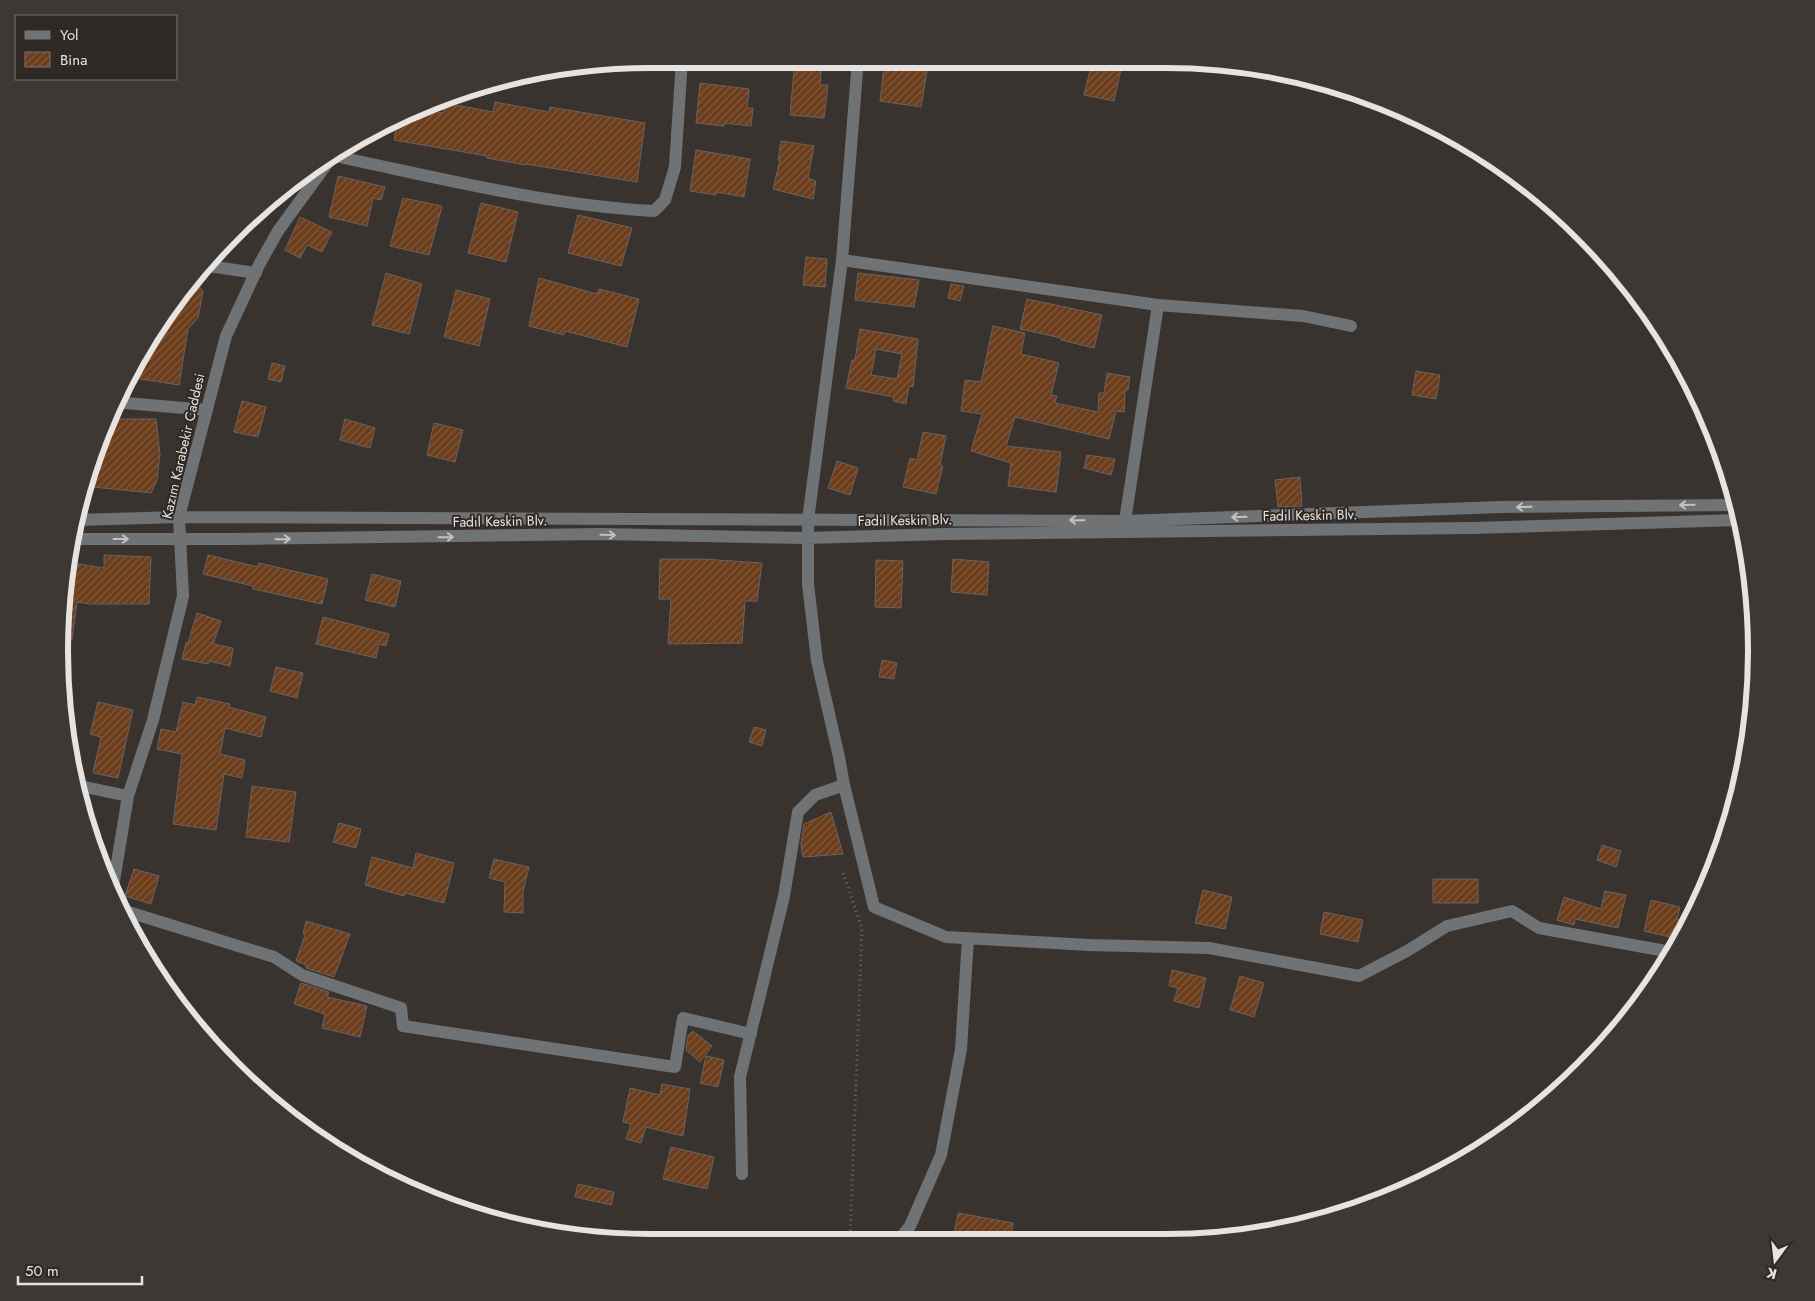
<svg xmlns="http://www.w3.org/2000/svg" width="1815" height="1301" font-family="Jost,sans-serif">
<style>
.building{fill:url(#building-hatch);stroke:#69635f;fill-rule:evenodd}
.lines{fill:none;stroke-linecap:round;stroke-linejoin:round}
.path{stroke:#706b68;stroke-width:3;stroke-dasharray:1 4;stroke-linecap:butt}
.minor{stroke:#707375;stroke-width:12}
.oneway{stroke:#c3c1c1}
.labels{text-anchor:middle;stroke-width:4;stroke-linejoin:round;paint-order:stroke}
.street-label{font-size:14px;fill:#e7e3e1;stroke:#2f2926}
.rim{fill:none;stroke:#e7e3e1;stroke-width:6}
</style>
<defs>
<pattern id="building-hatch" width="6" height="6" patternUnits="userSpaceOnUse" patternTransform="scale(1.25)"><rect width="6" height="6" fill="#6b3d1c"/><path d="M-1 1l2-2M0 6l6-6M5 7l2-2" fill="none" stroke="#80593d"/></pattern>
</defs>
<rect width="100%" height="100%" fill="#393330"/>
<path class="building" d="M795,59H822L820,85H828L824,118L790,115Z
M885,59H929L921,107L880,101Z
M1092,63L1121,69L1114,101L1084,95Z
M700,83L749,89L747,108H753L751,126L724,123V126L696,123Z
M495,102L549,112L550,107L645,123L637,182L526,164L525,165L487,158V156L394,140L398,118L417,108L443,113L445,103L493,112Z
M781,141L814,146L808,178L816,181L813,199L773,189L780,160H778Z
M696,150L750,159L744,197L717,192L716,195L690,191Z
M338,176L385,187L381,200L373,198L367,226L329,217Z
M403,198L442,206L429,255L390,246Z
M481,203L518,212L506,262L468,253Z
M578,215L632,228L621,266L568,253Z
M300,217L332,232L322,252L307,245L300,258L285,250Z
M806,257L827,259L825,287L803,285Z
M386,273L422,284L409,334L372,325Z
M858,273L919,280L914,307L855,300Z
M194,278L203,292L198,318L188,329L179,385L128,377Z
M539,278L597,294L599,289L639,299L627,347L565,331L564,335L529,326Z
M951,284L964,286L960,301L948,298Z
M456,290L490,299L479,346L444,337Z
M1027,299L1102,315L1094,348L1061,340V338L1020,329Z
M993,326L1025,333L1021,354L1059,363L1051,395L1057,396L1055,403L1098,412L1099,393H1104L1107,373L1130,377L1128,390H1125L1124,412L1116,411L1109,439L1015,417L1006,446L1061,452L1056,492L1008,486L1011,463L971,451L982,414L961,411L965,380L981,382Z
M860,329L918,339L913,387L909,386L906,404L893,401L894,397L846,388L852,360H855ZM876,349L902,354L897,379L871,375Z
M272,363L285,366L281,382L268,379Z
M1416,371L1440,375L1436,399L1412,395Z
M242,401L266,407L258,437L234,432Z
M115,419H156L160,454L157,480L151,493L84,486L90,461L95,448L106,443Z
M345,419L375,428L370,448L340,440Z
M434,423L463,430L455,462L427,455Z
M923,432L946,436L940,465L943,466L936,494L903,487L910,458L917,460Z
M1087,455L1115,459L1111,475L1084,468Z
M837,461L858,468L850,495L828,488Z
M1300,477L1302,506L1278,507L1275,480Z
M104,555L151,557L149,604H90L77,602L72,639L64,638V573L66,562L104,568Z
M208,555L258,567L259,563L328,579L322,604L253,589V586L203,574Z
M660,559H703L762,563L757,601H745L742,643L668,644L671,599H659Z
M953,559L989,562L987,595L951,592Z
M876,560L903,561L901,608L875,607Z
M372,574L401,581L395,607L365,600Z
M197,613L221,621L213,644L233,648L230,666L209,661L208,664L182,659L186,643H188Z
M323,617L389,634L386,646L379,644L376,658L316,644Z
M882,660L897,663L894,679L879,677Z
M276,667L303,673L297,698L270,691Z
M197,697L230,704L229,707L266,717L261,737L225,728L220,754L245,760L242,778L224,774L216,830L173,824L182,754L157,749L161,729L176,732L183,702L195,705Z
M98,702L133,710L118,778L93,773L101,737L90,734Z
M754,727L766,730L762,746L749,742Z
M252,786L296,792L289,842L246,837Z
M831,812L843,854L803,857L801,845L804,824Z
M339,823L361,829L356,848L333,842Z
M1602,845L1621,851L1616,867L1597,860Z
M416,853L454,863L444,903L405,893L404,896L365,885L372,857L413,868Z
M494,859L529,867L523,891V913L504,912L505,882L489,878Z
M134,869L159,876L151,904L125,896Z
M1433,879H1478V903H1433Z
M1203,890L1232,897L1225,929L1195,923Z
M1605,891L1626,895L1618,928L1575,919L1574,925L1557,920L1564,897L1601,909Z
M1651,900L1680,907L1677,919L1689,922L1678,939L1644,931Z
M1324,912L1363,920L1358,942L1320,934Z
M306,921L350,934L334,977L306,968V965L296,961L305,935L303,934Z
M1172,970L1206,978L1199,1008L1174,1001L1178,988L1169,986Z
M1240,976L1264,983L1254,1017L1230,1010Z
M301,983L329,992L327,997L367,1006L360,1037L322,1028L325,1014L294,1004Z
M693,1031L712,1046L700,1062L686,1050L688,1036Z
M706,1056L724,1060L718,1087L700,1083Z
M662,1084L690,1089L683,1136L646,1127L641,1143L626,1139L631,1124L623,1122L630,1088L660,1095Z
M671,1147L714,1157L707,1189L663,1179Z
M578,1184L614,1192L611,1205L575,1197Z
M958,1213L1013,1223L1010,1239H953Z"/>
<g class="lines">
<path class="path" d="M843,873L862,928L850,1240"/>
<path class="minor" d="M334,156C440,178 546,205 654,211L665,200L675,167L682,59
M842,260L858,59
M202,265L256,273
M1351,326L1303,316L1158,305L842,260L808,520V584L817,661L839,757L844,785L874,907L946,937L1090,945L1209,948L1359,976L1407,951L1447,926L1512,911L1539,928L1671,952
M114,402L207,410
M76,520L179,517L1125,521L1500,507L1735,505
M1125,521L1158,305
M72,539H234L601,534L807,538L945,534L1472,528L1739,520
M80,786L128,796
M112,893L128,796L153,720L183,596L179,517L226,336L260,263L278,231L337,150
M122,910L274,957L302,975L401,1008L403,1026L675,1067L683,1018L751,1034
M742,1174L740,1077L784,896L798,812L815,795L844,785
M900,1239L910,1226L941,1155L961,1049L968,938"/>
</g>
<defs><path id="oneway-shaft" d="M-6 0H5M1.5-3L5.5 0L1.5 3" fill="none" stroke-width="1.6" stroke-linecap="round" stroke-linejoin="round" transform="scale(1.25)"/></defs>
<g class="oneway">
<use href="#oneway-shaft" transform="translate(1687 505) rotate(179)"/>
<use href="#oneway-shaft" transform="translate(1524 507) rotate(179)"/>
<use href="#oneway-shaft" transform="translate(1239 517) rotate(178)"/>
<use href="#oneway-shaft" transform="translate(1077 520) rotate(-179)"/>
<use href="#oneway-shaft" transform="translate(608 535) rotate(1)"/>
<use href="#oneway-shaft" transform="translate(446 537) rotate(-1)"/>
<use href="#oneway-shaft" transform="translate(121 539)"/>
<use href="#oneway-shaft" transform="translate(283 539) rotate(-1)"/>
</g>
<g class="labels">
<g class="street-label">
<text transform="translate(183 446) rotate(-77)" y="5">Kazım Karabekir Caddesi</text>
<text transform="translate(1310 515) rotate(-1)" y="5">Fadıl Keskin Blv.</text>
<text transform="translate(905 520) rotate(-1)" y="5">Fadıl Keskin Blv.</text>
<text transform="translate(500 521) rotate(-1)" y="5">Fadıl Keskin Blv.</text>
</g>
</g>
<path d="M0 0H1815V1301H0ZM651 68H1165A583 583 0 0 1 1748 651V651A583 583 0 0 1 1165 1234H651A583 583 0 0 1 68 651V651A583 583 0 0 1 651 68Z" fill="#3e3835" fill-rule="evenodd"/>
<path class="rim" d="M651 68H1165A583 583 0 0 1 1748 651V651A583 583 0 0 1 1165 1234H651A583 583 0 0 1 68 651V651A583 583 0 0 1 651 68Z"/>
<rect x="15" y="15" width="162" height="65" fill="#2f2926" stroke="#797371"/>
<rect x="25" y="31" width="25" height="8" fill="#707375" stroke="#797371"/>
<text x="60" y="40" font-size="15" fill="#e7e3e1">Yol</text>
<rect x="25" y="52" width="25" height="15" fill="url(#building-hatch)" stroke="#797371"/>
<text x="60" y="65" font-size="15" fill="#e7e3e1">Bina</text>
<g transform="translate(1775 1261) rotate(195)" stroke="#2f2926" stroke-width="4" paint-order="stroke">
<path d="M0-4L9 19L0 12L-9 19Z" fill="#e7e3e1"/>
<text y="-8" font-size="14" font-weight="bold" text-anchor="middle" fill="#e7e3e1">K</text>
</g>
<path d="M18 1276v8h124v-8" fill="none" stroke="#e7e3e1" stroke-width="2.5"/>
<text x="25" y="1276" font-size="15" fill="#e7e3e1" stroke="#2f2926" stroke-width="4" paint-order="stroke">50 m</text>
</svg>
